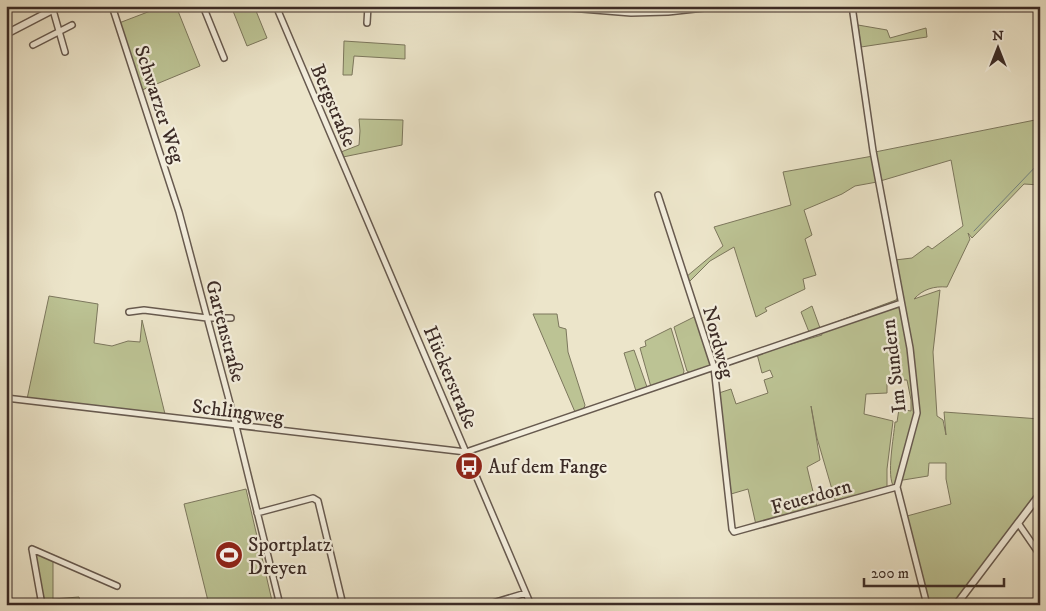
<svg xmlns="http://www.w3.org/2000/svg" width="1046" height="611" font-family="'IM FELL DW Pica',serif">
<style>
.green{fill:#bcc394;stroke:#7c775d}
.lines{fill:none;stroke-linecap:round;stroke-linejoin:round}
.stream{stroke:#748381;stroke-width:1}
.minor-casing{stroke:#675a4f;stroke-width:8}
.tertiary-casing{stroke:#675a4f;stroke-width:9}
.minor{stroke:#f3eedd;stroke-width:5}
.tertiary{stroke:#f3eedd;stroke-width:6}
.labels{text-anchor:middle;stroke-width:4.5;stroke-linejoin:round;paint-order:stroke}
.street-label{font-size:20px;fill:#3b2b26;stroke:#f3eedd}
.poi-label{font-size:20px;fill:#3b2b26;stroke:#f3eedd;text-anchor:start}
</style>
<rect width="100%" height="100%" fill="#ece5ca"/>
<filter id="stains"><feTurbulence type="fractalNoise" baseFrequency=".004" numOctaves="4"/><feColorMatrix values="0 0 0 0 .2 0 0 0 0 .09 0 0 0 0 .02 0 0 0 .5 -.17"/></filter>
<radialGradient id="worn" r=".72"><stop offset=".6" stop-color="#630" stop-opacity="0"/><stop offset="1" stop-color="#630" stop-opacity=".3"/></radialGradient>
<path class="green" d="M152,6H176L200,66L142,90L119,23L153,10Z
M231,6H254L267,38L247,46Z
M858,25L887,30L890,38L926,28L927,37L861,47Z
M344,41L405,45V59L354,56L352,75H343Z
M359,119L403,120L402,145L343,157L341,152L359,145L360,131Z
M1040,119V185L1024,184L972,238L968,233L970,239L947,287C934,286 923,289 914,299L940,290L933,352L937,416L943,420L946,435L944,412L1040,419V491L953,605H929L907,516L951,504L946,479V463H929L928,476L897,481L894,487C886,477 894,436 895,422H897L899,409L911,411V400L907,380H897L887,384V393L866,394L864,414L893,421L887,469V486L886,489L836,503L817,438L811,406L820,460L807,467L817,508L756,525L748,489L731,494L719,393L731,389L736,404L768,393L764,380L773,377L770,370L762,373L757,354L822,335L820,328L809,332L801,312L812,306L820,328L896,300L901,292L895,260L912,258L928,246L932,249L963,226L951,160L877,182L855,186L842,194L804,210L812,235L805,239L816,275L803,279L805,289L765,308L767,311L756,317L734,247L710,261L688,283L686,277L723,246L714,227L791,205L783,172L873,156L878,168L875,152Z
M49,296L98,304L94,343L112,346L128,341L140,342L142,320L165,414L27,399Z
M533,314H557L559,327L566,329L568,352L585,405L584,408L575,412Z
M696,316L711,362L710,366L691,373L687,371L674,327Z
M671,328L684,371L683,375L651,387L640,348L646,346L645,341Z
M634,350L647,387L636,391L624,353Z
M246,489L273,605H209L184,504Z
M34,552L53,559V599L79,597L81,605H43Z"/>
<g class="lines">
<path class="stream" d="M974,231L1040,162"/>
<g class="minor-casing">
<path id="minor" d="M112,6L179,212L236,426L280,605
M203,6L224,58
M276,6L531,605
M545,6L631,13L668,12L722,6
M852,6L873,151L910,348L917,413L897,487L927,605
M53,10L65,52
M367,23L368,6
M33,45L72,25
M658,195L714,367L732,529L734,532L897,487
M129,312L144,310L207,318H231
M6,398L466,452L901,303
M257,513L313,498L318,501L343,605
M1018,523L1040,555
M32,549L117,586
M32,549L42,605
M486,605L526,593"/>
</g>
<g class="tertiary-casing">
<path id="tertiary" d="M6,34L60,6
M956,605L1040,494"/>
</g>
<use href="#minor" class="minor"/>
<use href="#tertiary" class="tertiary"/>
</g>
<defs>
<g id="bus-disc" transform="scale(1.4375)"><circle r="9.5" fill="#8f2418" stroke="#f3eedd"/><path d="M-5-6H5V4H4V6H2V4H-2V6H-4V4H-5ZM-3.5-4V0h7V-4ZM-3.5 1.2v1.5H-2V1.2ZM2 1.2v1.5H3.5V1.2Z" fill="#fff"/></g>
<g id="stadium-disc" transform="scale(1.4375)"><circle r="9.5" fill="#8f2418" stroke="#f3eedd"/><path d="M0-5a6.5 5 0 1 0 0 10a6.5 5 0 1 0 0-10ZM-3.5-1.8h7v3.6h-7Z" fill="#fff"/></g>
</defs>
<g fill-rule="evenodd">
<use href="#bus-disc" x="469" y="466"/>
<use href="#stadium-disc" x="229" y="555"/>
</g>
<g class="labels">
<g class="street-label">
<text transform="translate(160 104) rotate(72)" y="7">Schwarzer Weg</text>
<text transform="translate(334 105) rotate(67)" y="7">Bergstraße</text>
<text transform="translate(226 331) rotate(75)" y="7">Gartenstraße</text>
<text transform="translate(719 342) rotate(75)" y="7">Nordweg</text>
<text transform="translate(893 366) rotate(-97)" y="7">Im Sundern</text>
<text transform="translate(451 377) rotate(67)" y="7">Hückerstraße</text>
<text transform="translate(238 411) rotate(7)" y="7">Schlingweg</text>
<text transform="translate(811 496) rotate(-16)" y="7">Feuerdorn</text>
</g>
<g class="poi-label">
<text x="488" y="473">Auf dem Fange</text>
<text x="248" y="551">Sportplatz<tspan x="248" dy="23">Dreyen</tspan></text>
</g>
</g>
<rect width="1046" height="611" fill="none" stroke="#ece5ca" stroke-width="25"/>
<rect x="8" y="8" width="1031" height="596" fill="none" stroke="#3b2b26" stroke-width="2.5"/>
<rect x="12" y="12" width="1021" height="586" fill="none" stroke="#3b2b26"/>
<g transform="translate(998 48)" stroke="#f3eedd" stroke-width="4" paint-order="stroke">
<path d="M0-4L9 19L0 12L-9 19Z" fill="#3b2b26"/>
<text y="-8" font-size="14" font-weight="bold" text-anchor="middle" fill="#3b2b26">N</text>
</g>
<path d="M864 578v8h140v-8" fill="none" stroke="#3b2b26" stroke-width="2.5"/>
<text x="871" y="578" font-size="15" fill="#3b2b26" stroke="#f3eedd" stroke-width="4" paint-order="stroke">200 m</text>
<rect width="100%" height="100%" filter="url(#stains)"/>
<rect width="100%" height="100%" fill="url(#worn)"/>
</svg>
